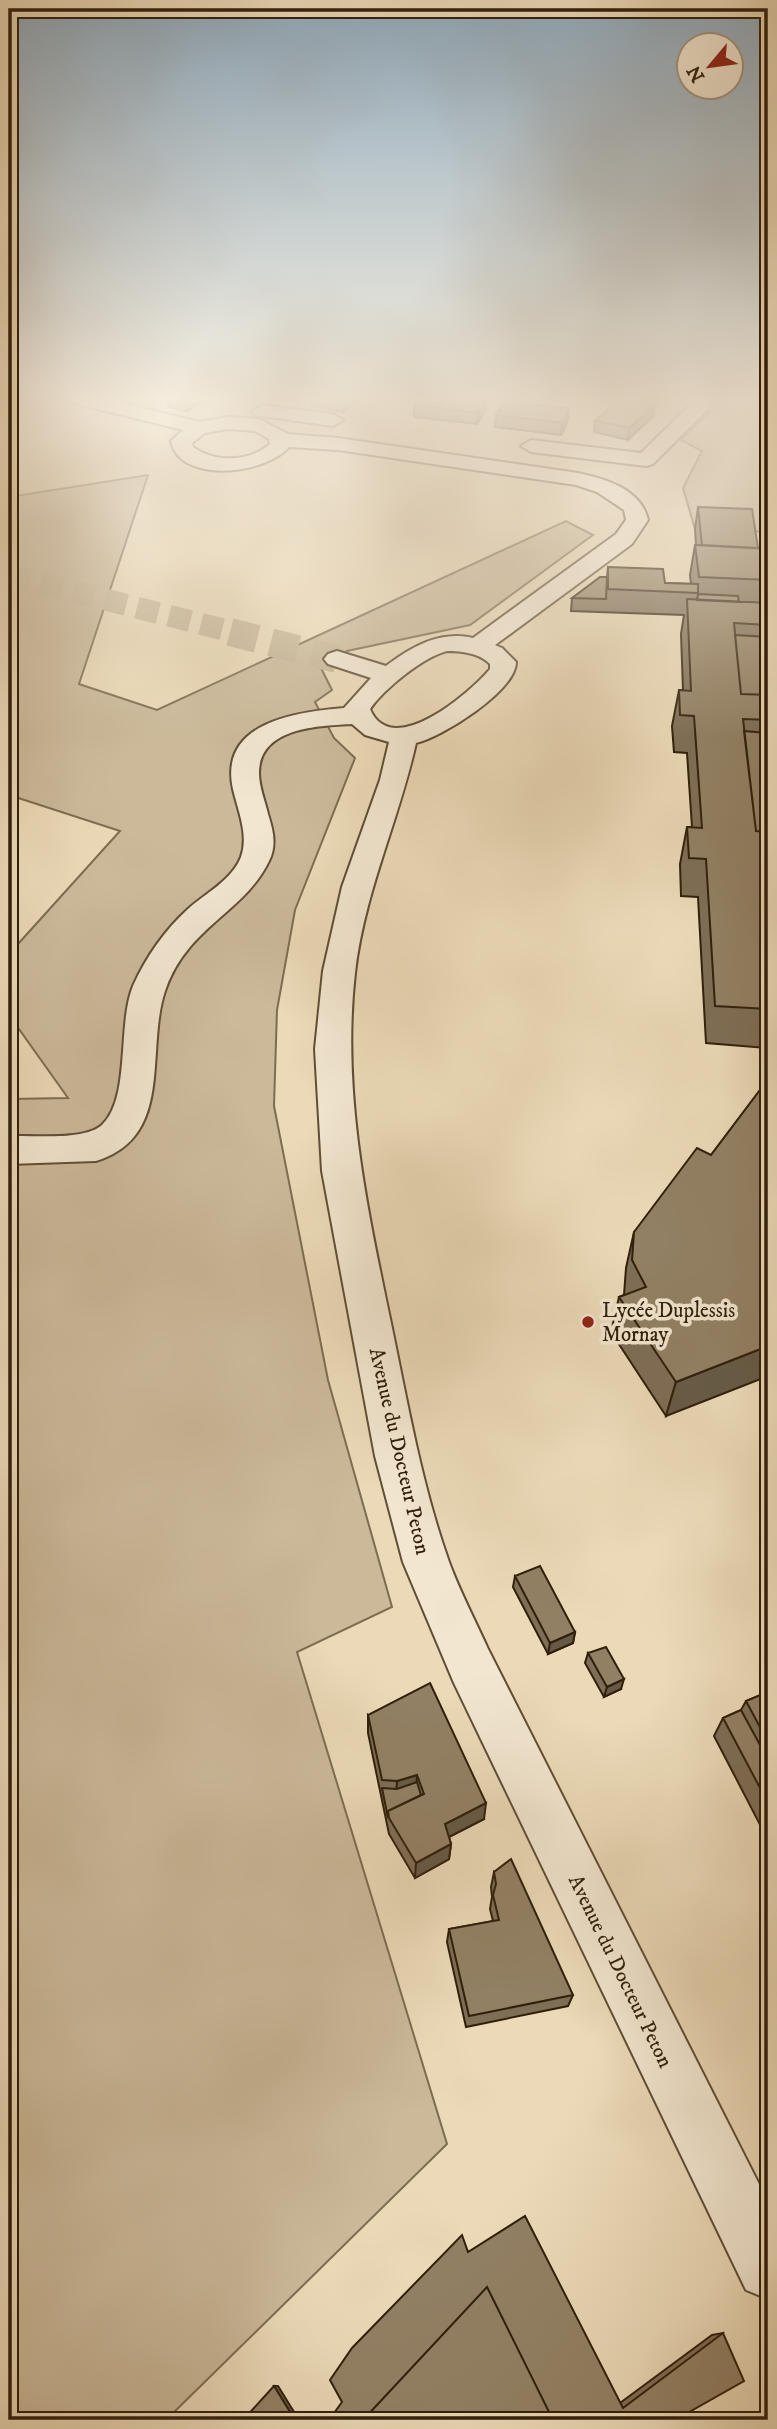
<svg xmlns="http://www.w3.org/2000/svg" width="777" height="2429" font-family="'IM FELL DW Pica',serif">
<style>
.green{fill:#cbb99a;stroke:#7e6c52;stroke-width:2}
.lines{fill:none;stroke-linecap:round;stroke-linejoin:round}
.minor-tunnel-far1{stroke:#c6b495;stroke-width:22;stroke-dasharray:22 11;stroke-linecap:butt}
.minor-tunnel{stroke:#c6b495;stroke-width:28;stroke-dasharray:28 14;stroke-linecap:butt}
.minor-casing{stroke:#604e36;stroke-width:4}
.minor{fill:#f2e6d0;fill-rule:evenodd}
.wall{fill:#7e6e56;stroke:#311f0b;stroke-width:2}
.shaded-wall{fill:#665a46;stroke:#311f0b;stroke-width:2}
.building{fill:#928064;stroke:#311f0b;stroke-width:2}
.poi-dot{fill:#8f2418;stroke:#f2e6d0;stroke-width:2.5}
.labels{text-anchor:middle;stroke-width:7;stroke-linejoin:round;paint-order:stroke}
.poi-label{font-size:21px;fill:#311f0b;stroke:#f2e6d0;text-anchor:start}
.street-label{font-size:21px;fill:#311f0b;stroke:#f2e6d0}
</style>
<rect width="100%" height="100%" fill="#ebd9b7"/>
<filter id="stains"><feTurbulence type="fractalNoise" baseFrequency=".00286" numOctaves="4"/><feColorMatrix values="0 0 0 0 .2 0 0 0 0 .09 0 0 0 0 .02 0 0 0 .5 -.17"/></filter>
<radialGradient id="worn" r=".72"><stop offset=".6" stop-color="#630" stop-opacity="0"/><stop offset="1" stop-color="#630" stop-opacity=".3"/></radialGradient>
<path class="green" d="M724,398H768V532L695,529L683,488L702,451L681,440Z
M148,475L79,684L157,710L566,521L593,535L470,625L347,651L321,668L332,690L315,702L334,738L355,758L295,910L277,1010L274,1106L328,1380L392,1607L297,1652L447,2144L166,2420H9V1099L68,1098L9,1015V954L120,831L9,795V497Z"/>
<g class="lines">
<path class="minor-tunnel-far1" d="M9,575L237,633"/>
<path class="minor-tunnel" d="M230,632L337,659"/>
<g class="minor-casing">
<path id="minor" d="M66,398H102L199,422L228,417L259,419L288,434L338,438L578,473C606,479 641,489 648,520L632,544L495,645L502,648L516,662C516,691 442,737 416,743C399,820 364,893 355,973C342,1088 365,1198 388,1309C406,1393 420,1481 449,1562C460,1592 475,1620 488,1649L768,2202V2299L746,2290L454,1683L403,1562L375,1456L322,1171L315,1049L323,971L342,887L380,780L389,742L365,735L352,724C319,726 259,727 259,773C259,787 265,801 268,814C273,830 277,845 269,861C245,912 186,927 165,991C145,1050 175,1137 96,1161L9,1164V1136C33,1135 84,1141 102,1125C131,1097 117,1025 133,986C146,957 165,930 188,909C206,893 232,880 241,857C249,835 238,811 233,789C218,722 297,712 344,708L371,678L328,664L324,659L328,654L337,651L386,666C411,647 440,630 473,638L616,534L626,520L624,510L597,492L576,485L338,450L289,447C266,474 180,485 171,441L183,430L69,402ZM228,429L255,431L269,439L270,444C249,462 215,463 193,447L192,443L205,433ZM447,651C462,651 479,653 490,664V669C471,692 392,761 370,709C384,689 423,657 447,651Z
M697,398H719L653,464L646,466L531,452L521,446L531,440L641,453Z
M262,405L333,414L343,420L333,426L255,415L252,411Z"/>
</g>
<use href="#minor" class="minor"/>
</g>
<path class="wall" d="M168,398H206L187,411L169,407Z
M312,398H359L344,412L312,406Z
M654,398H673L669,401Z
M414,405L486,410L477,424L414,417Z
M569,408L568,420L561,435L495,427L496,415Z
M653,416L628,440L594,432L595,421Z
M698,507L758,548L768,549V1048L706,1043L698,897L681,896L680,864L687,827H692L687,753L674,752L672,726L679,690H683L681,634L684,615L571,611L572,598L607,577L608,567L665,583L691,584L690,575L695,545H696L695,529Z
M763,1086L666,1416L611,1332L619,1297L624,1295L626,1268L634,1232L711,1155Z
M515,1576L575,1632L573,1643L548,1654L513,1587Z
M588,1653L621,1689L604,1697L585,1663Z
M768,1692V1840L714,1736L723,1718L741,1710L746,1701Z
M368,1715L484,1819L449,1837L451,1844L449,1859L415,1878L389,1834L368,1733Z
M494,1872L573,1995L568,2006L466,2027L447,1942L449,1929L493,1921L490,1909L492,1897L491,1887Z
M468,2252L620,2403L712,2335L723,2333L678,2418L329,2420Z"/>
<path class="shaded-wall" d="M9,398H17L18,405L9,410Z
M185,398H206L187,411Z
M346,398H359L344,412V400Z
M486,399V410L477,424L478,413Z
M655,405L653,416L628,440L629,428Z
M569,408L568,420L561,435L562,423Z
M768,1346V1376L666,1416L676,1382Z
M575,1632L573,1643L548,1654L550,1643Z
M624,1679L621,1689L604,1697L607,1687Z
M417,1775L416,1791L396,1798L397,1781Z
M486,1803L484,1819L443,1840L445,1824Z
M451,1844L449,1859L415,1878L416,1863Z
M274,2386H278L299,2420H295Z"/>
<path class="building" d="M418,398H484L486,399L478,413L414,405Z
M620,398H625L655,405L629,428L595,421Z
M505,401L569,408L562,423L496,415Z
M698,507L752,509L758,548L702,545Z
M695,545L768,549V580L699,577Z
M608,567L663,569L665,583L698,584V593L608,589Z
M600,577H607L606,599L572,598Z
M698,594L738,596L739,602L697,600Z
M687,599L768,603V625L734,623L741,694L768,695V720L743,719L756,831L768,832V863H760L768,943V1009L715,1006L706,859L689,858L687,827L702,828L694,716L680,715L679,690L691,691Z
M735,635L768,637V695L741,694Z
M744,731L768,733V832L756,831Z
M762,875L768,876V943Z
M763,1086L768,1089V1346L676,1382L619,1297L646,1287L632,1260L634,1232L697,1148L711,1155Z
M540,1566L575,1632L550,1643L515,1576Z
M606,1647L624,1679L607,1687L588,1653Z
M430,1683L486,1803L445,1824L451,1844L416,1863L389,1818L388,1811L424,1794L417,1775L397,1781L382,1780L368,1715Z
M768,1692V1742L746,1701Z
M741,1710L766,1756L768,1755V1803L723,1718Z
M417,1782L421,1795L388,1811V1818L382,1788L397,1789Z
M511,1859L573,1995L469,2016L449,1929L499,1920L493,1895L496,1884L494,1872Z
M525,2216L623,2408L723,2333L744,2381L675,2420H553L487,2287L363,2420H329L342,2402L330,2380L352,2348L462,2235L468,2252Z
M487,2287L553,2420H363Z
M274,2386L295,2420H243Z"/>
<linearGradient id="sky" x2="0" y2="1"><stop stop-color="#90aabd"/><stop offset="0.54" stop-color="#f6eedf"/><stop offset="1" stop-color="#f6eedf" stop-opacity="0"/></linearGradient>
<rect width="777" height="738" fill="url(#sky)"/>
<circle class="poi-dot" cx="588" cy="1322" r="7"/>
<g class="labels">
<g class="poi-label">
<text x="602" y="1317">Lycée Duplessis<tspan x="602" dy="24">Mornay</tspan></text>
</g>
<g class="street-label">
<text transform="translate(400 1451) rotate(77)" y="7">Avenue du Docteur Peton</text>
<text transform="translate(621 1971) rotate(64)" y="7">Avenue du Docteur Peton</text>
</g>
</g>
<rect width="777" height="2429" fill="none" stroke="#ebd9b7" stroke-width="35"/>
<rect x="10" y="10" width="756" height="2408" fill="none" stroke="#311f0b" stroke-width="3.5"/>
<rect x="18" y="18" width="742" height="2394" fill="none" stroke="#311f0b" stroke-width="2"/>
<g transform="translate(710 66) rotate(241)"><circle r="33" fill="#f2e6d0" stroke="#a59681" stroke-width="2"/>
<path d="M0-5L12 26L0 18L-12 26Z" fill="#8f2418"/>
<text y="-10" font-size="19" font-weight="bold" text-anchor="middle" fill="#311f0b">N</text>
</g>
<rect width="100%" height="100%" filter="url(#stains)"/>
<rect width="100%" height="100%" fill="url(#worn)"/>
</svg>
